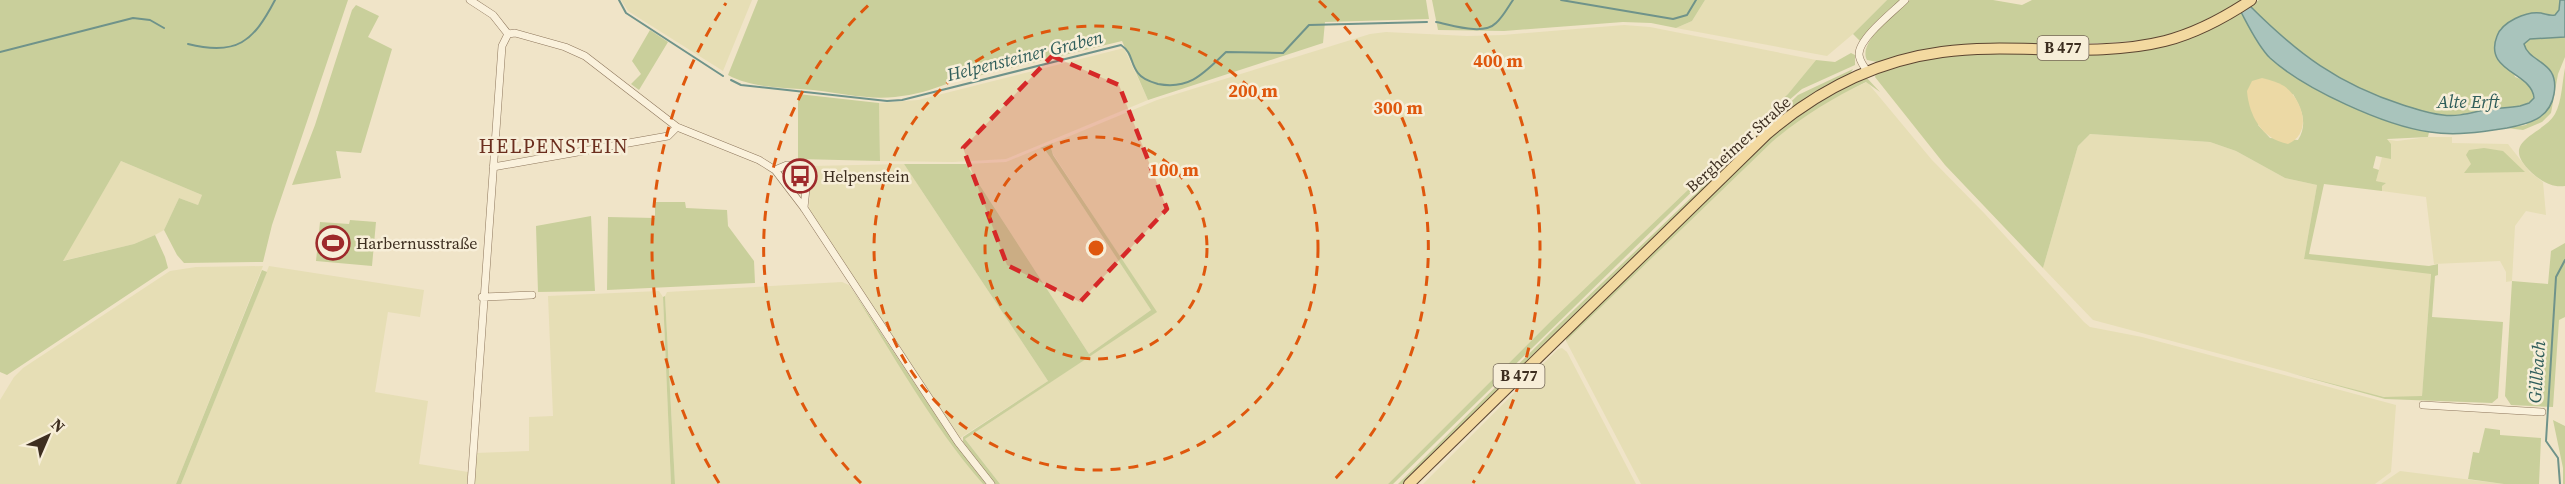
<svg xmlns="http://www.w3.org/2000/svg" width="2565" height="484" font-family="'Source Serif 4',serif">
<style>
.farmland{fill:#e6deb5}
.green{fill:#c9cf9b;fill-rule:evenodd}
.sand{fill:#ecd9a5}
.water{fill:#a9c4bc;stroke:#6f938a;stroke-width:1.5}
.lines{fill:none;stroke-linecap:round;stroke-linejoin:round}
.stream{stroke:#6f938a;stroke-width:2}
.minor-casing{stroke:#8d765c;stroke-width:8}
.primary-casing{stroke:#5b4430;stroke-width:12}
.minor{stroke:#faf1dc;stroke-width:7}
.primary{stroke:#f3d9a0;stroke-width:10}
.marked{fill:#d62828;fill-opacity:0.2;stroke:#d62828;stroke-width:4.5;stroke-dasharray:12 8;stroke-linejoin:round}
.ring{fill:none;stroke:#df570d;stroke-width:3;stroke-dasharray:10 8}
.labels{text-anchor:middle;stroke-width:5;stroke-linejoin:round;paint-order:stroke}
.shield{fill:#f7eed8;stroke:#756857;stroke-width:1.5}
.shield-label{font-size:15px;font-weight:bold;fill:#3d2e20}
.street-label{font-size:16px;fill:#3d2e20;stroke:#f7eed8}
.poi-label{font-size:16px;fill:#3d2e20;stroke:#f7eed8;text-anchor:start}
.water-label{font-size:18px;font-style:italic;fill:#2f5d5a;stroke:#f7eed8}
.quarter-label{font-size:20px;letter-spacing:1.5px;fill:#6b2e1e;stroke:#f7eed8}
.centre{fill:#df570d;stroke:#f7eed8;stroke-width:3}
.ring-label{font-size:18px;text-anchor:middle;font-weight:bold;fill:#df570d;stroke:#f7eed8;stroke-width:5;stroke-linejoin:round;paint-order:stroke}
</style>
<rect width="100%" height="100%" fill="#f0e4c8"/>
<path class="farmland" d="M621,0H752L723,71L628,11Z
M1705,0H1887L1853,34L1827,56L1676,28L1692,21Z
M1624,25L1650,27L1816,60L1788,94L1552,320L1388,484H1000L965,439L1156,312L1053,154L1051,148L1053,143L1157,100L1370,34L1386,32L1467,36L1503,35Z
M1124,48L1148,100L1006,159L953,162L880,161L879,103L918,100Z
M1867,82L1932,160L1985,214L2084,322L2090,327L2142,337L2396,405L2391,472L2375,484H1641L1566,341L1772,142L1797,121L1829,100Z
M2090,134L2210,142L2236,151L2285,178L2317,185L2304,259L2431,273L2422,397H2385L2363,392L2093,320L2043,268L2078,146Z
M2428,137H2452V143L2508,144L2530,172L2543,182L2546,215L2526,211L2515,226L2512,281L2506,282V272L2500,261L2434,264L2426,197L2382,191V186L2385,183L2376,181L2382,157H2384L2377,138L2397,141Z
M1040,148L1045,150L1050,157L1151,310L1089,354L966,164L1006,162Z
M121,161L202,195L198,205L179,198L164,230L155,235L134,244L62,261Z
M904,164L1048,381L960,438L809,209L811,166Z
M263,266L176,484H0V400L14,377L23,368L170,271L196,267Z
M269,266L424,290L420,317L388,312L375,392L428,401L419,464L468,472L467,484H181Z
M842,282L849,285L950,441L983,484H675L665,296L667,292Z
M659,291L663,297L671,484H473L475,453L529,451V417L553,416L548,296Z
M1562,348L1567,352L1636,484H1423L1558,349Z
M2400,471L2504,484H2381Z"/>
<path class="green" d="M0,0H348L272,225L263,262L184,263L177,255L164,230L179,198L198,205L202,195L121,161L63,261L134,244L155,235L165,257L168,268L7,375L0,372Z
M758,0H1426L1429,19L1325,22L1323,43L1148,100L1122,41L949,83C932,90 914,95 895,97C868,100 840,93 813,90C784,87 754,89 728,75Z
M1432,0H1705L1692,21L1676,28L1651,23L1623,22L1504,31L1438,30Z
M1887,0H1900L1860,41L1853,34Z
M1910,0H1993L2022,5L2032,0H2244L2184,31L2145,40L2106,43L1986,45L1902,55L1877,62L1867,60C1857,42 1897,12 1910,0Z
M2259,0H2560L2559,10L2555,15L2541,13L2520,17L2500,29L2515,77C2526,81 2533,86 2534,98C2523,110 2503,108 2487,110C2472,111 2458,117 2442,115C2428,114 2415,109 2402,105C2338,85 2297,53 2250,6Z
M356,5L379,16L368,37L392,49L361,153L336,151L341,178L292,185L315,125L352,10Z
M2241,12L2269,58L2340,101L2391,122L2429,132L2428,137L2387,139L2391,144V159L2376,156L2373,168L2379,170L2376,181L2386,183L2382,186V191L2324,184L2309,254L2429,266L2438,264V275L2435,276L2432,317L2503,322L2498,398L2492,403L2385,399L2287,372L2384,397L2422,396L2431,274L2304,259L2317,185L2285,178L2236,151L2210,142L2090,134L2078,146L2043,268L1945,165L1875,77L1876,73L1923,59L1964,54L2128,51ZM2293,94C2302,110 2308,124 2298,140L2270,138L2258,125Z
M650,30L668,42L639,90L631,84L641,74L632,61Z
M2565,37V57L2558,74L2551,113L2542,122L2523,130L2507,128L2526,125L2555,91C2554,86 2555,80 2553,76C2548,61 2527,59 2523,44L2530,39Z
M1851,53L1855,55V65L1802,89L1756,129L1393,484H1388L1552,320L1788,94L1816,60L1835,62Z
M2565,68V186C2552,188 2541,181 2532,173C2497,140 2542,136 2555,114C2562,101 2562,83 2565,68Z
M1853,69L1850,74L1803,100L1404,484H1398L1554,329L1798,95Z
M1866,77L1880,92L1866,82C1831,99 1801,117 1772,142L1566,341L1567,334L1787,122L1829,95Z
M798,94L879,103L880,161L798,159Z
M1053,143L1051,148L1053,155L1157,312L965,439L1000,484H995L963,442V437L1048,381L904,164H966L1089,354L1151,310L1050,157L1045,150L1040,148Z
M2484,148L2503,151L2525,172L2464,173L2471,164L2466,155L2469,150Z
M655,202H685L686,208L727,210L728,226L754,261L755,283L607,290L608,217L655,218Z
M591,216L595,291L538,292L536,226Z
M350,220L376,222L372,266L316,261L320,222L349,224Z
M2565,243V317L2559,320L2553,407L2511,405L2505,396L2512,281L2548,284L2551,251Z
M262,270L267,272L181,484H176Z
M849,285L951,438L986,484H983C931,424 891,351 849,285Z
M665,296L675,484H671L663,297Z
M2553,420L2565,426V484H2563V468Z
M2485,428L2500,430V435L2541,438L2539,484H2504L2468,479L2473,452L2479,453Z"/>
<path class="sand" d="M2262,78C2270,80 2277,82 2284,86C2303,100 2313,133 2288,144C2262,139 2249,116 2247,91L2252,81Z"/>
<path class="water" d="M2560,0H2565V37L2530,39L2524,44C2529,64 2560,60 2554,94C2550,119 2528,124 2507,128C2481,132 2456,136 2430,132C2385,126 2304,89 2270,58C2258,46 2249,27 2241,12L2250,6C2298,54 2338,84 2403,105C2416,109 2429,114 2443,115C2457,117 2470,113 2484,110C2496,108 2508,108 2520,106L2529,103L2534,98C2532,72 2483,72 2497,36C2502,22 2526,11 2541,13C2546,14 2549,16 2555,15L2559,10Z"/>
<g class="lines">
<path class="stream" d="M619,0L626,13L723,76
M1561,0L1673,19L1687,15L1696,0
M1436,22C1452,25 1483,36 1496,23C1503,17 1508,7 1513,0
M188,44C237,56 253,42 275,0
M0,52L133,18L150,20L164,28
M731,80L741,85L887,101L902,100L1121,45C1133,53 1130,63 1138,73C1142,79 1151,82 1158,84C1190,90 1204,73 1226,52L1283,53L1309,25L1427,22
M2560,484L2558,458L2546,441L2556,277L2565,260"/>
<g class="minor-casing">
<path id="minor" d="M470,0L493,15L508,34
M508,34L515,33L565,47L585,56L677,127L759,160L775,170L804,208L958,442L991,484
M1867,71C1864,66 1859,61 1859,54C1859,38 1894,11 1905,0
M493,167L668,136L677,127
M775,170L787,165H799C810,175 805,194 804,208
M482,297L532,295
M2423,405L2542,412
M471,484L502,46L508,34"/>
</g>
<g class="primary-casing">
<path id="primary" d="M1409,484L1767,134C1817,91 1875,61 1942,52C2015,42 2093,59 2165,41C2196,33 2224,18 2251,0"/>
</g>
<use href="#minor" class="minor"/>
<use href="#primary" class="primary"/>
</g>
<path class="marked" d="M1052,56L1119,85L1167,209L1080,302L1007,265L963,148Z"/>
<g class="ring">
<circle cx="1096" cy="248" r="111"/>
<circle cx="1096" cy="248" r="222"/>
<path d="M861 483A333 333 0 0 1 873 1M1319 1A333 333 0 0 1 1331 483"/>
<path d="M719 483A444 444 0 0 1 726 3M1466 3A444 444 0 0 1 1473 483"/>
</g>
<defs>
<g id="bus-ring" transform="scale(1.725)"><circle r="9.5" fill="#f7eed8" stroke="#9e2a2b" stroke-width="1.5"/><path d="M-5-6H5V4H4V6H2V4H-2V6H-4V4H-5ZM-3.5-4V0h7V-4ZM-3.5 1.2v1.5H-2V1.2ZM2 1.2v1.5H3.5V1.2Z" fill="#9e2a2b"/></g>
<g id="stadium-ring" transform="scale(1.725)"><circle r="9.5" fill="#f7eed8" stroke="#9e2a2b" stroke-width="1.5"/><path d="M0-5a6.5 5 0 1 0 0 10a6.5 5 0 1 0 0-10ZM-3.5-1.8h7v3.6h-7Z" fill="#9e2a2b"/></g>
</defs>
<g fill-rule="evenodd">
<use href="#bus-ring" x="800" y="176"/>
<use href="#stadium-ring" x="333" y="243"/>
</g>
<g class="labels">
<g class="shield">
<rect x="2037.5" y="36" width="51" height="24" rx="4.5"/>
<rect x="1493.5" y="364" width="51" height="24" rx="4.5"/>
</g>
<g class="shield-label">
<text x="2063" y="53">B 477</text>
<text x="1519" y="381">B 477</text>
</g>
<g class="street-label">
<text transform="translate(1738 144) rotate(-42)" y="6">Bergheimer Straße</text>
</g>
<g class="poi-label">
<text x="823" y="182">Helpenstein</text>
<text x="356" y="249">Harbernusstraße</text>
</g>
<g class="water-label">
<text transform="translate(1025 56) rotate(-14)" y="6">Helpensteiner Graben</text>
<text x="2468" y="108">Alte Erft</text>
<text transform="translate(2537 372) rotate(-86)" y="6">Gillbach</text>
</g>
<g class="quarter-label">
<text x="554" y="153">HELPENSTEIN</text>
</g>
</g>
<circle cx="1096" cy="248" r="9" class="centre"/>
<g class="ring-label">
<text x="1498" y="67">400 m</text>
<text x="1253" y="97">200 m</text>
<text x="1398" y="114">300 m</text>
<text x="1174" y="176">100 m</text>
</g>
<g transform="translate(48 436) rotate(44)" stroke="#f7eed8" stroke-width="4.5" paint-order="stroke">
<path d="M0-4.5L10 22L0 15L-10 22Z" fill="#3d2e20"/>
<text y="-9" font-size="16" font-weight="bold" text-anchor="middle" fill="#3d2e20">N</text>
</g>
</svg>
